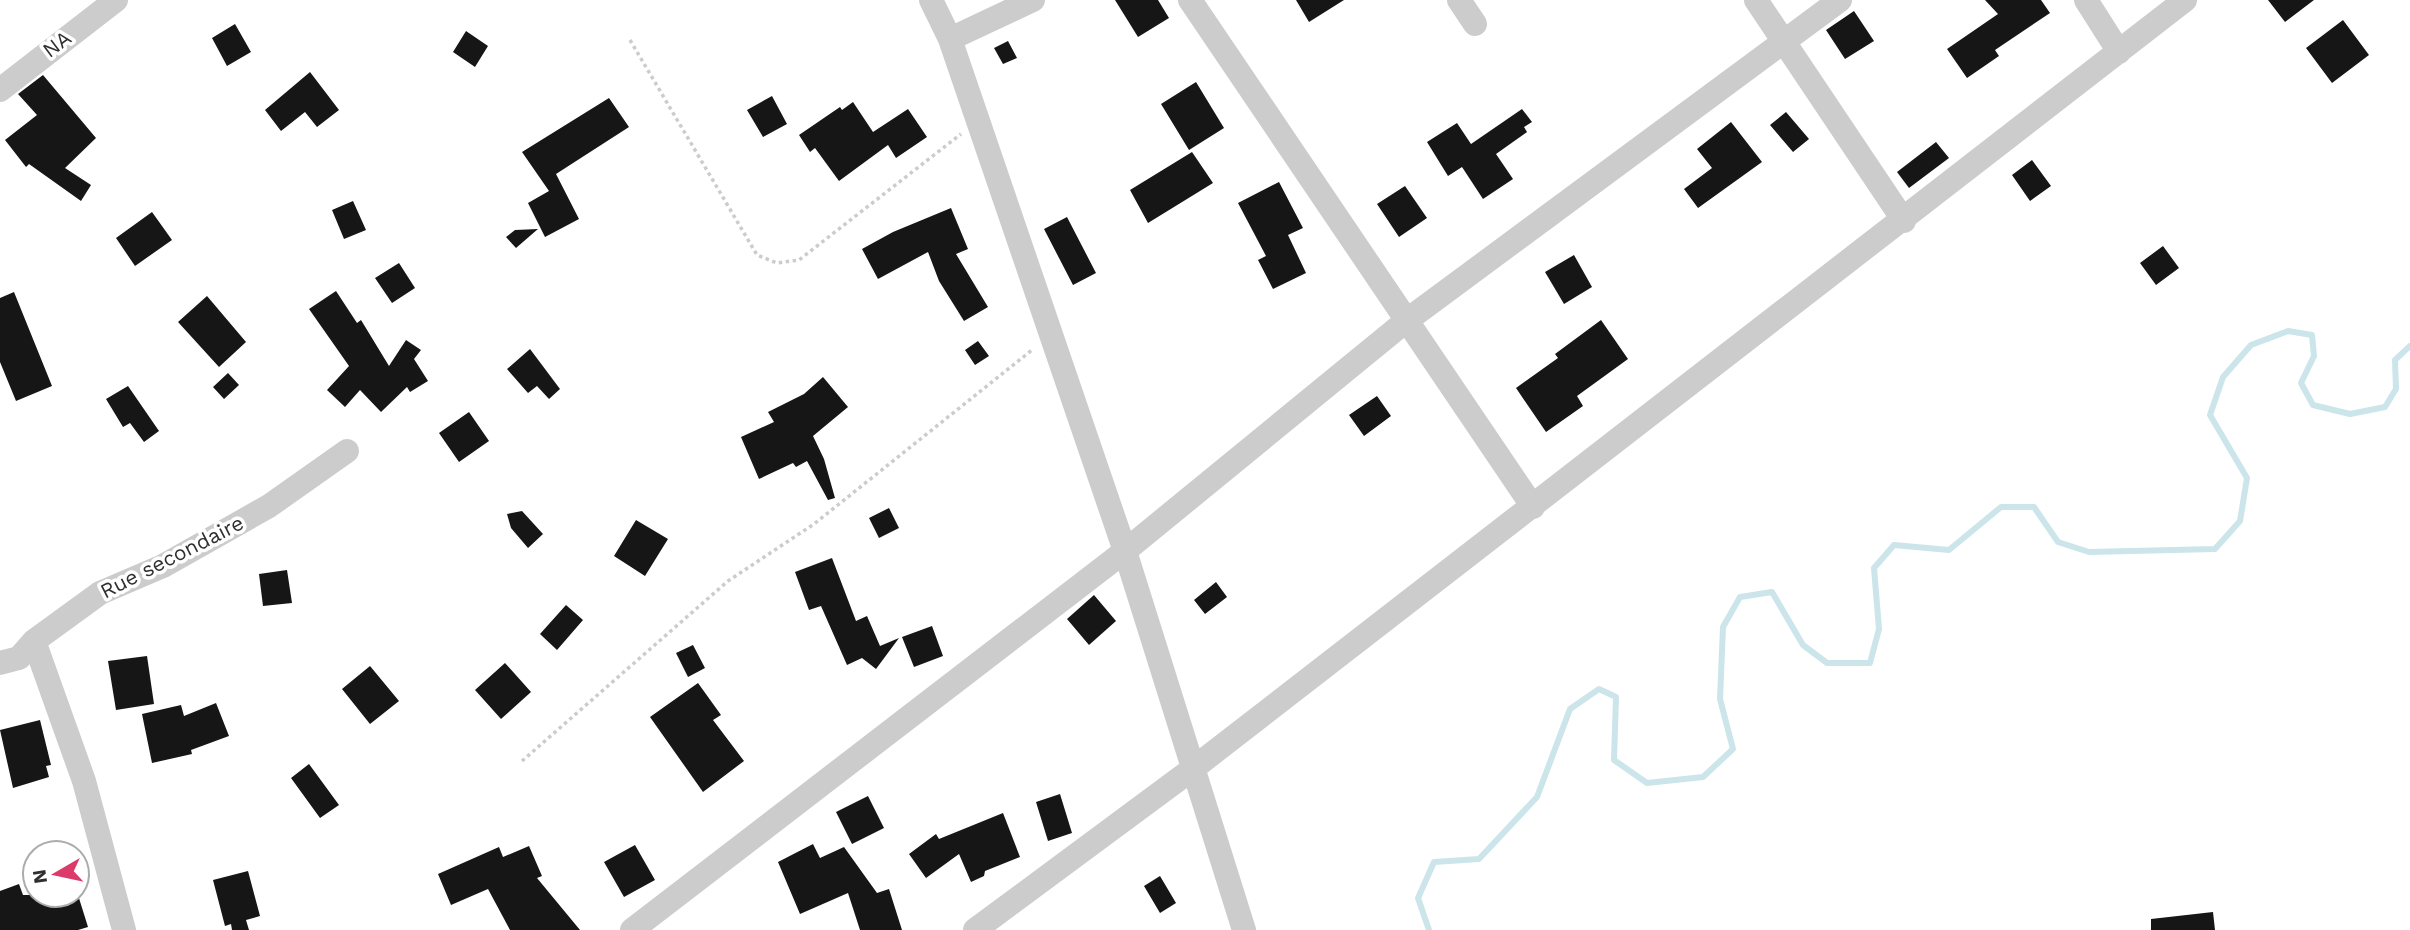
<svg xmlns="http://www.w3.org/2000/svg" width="2410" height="930" font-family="'Work Sans',sans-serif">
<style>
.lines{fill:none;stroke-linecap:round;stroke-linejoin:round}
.stream{stroke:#cbe5ea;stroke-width:6}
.building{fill:#161616}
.path{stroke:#ccc;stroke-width:3.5;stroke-dasharray:3.5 3.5;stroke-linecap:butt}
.minor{stroke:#ccc;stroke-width:24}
.labels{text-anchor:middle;stroke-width:7;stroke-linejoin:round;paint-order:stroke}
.street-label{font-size:21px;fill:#2f2f2f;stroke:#fff}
</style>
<rect width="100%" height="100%" fill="#fff"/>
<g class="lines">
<path class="stream" d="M1429,930L1418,898L1434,862L1479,859L1537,797L1570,709L1599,689L1616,697L1614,760L1647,783L1703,777L1733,749L1720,699L1723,627L1740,597L1772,592L1803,645L1827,663H1870L1879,629L1874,568L1894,545L1949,550L2001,507H2034L2058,542L2089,552L2215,549L2240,521L2247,478L2210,415L2223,377L2251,345L2288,331L2312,335L2314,356L2301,383L2313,405L2350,414L2385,407L2396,389L2395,360L2410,346"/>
</g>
<path class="building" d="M1115,0H1158L1169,18L1138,37Z
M1296,0H1344L1309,22Z
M1985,0H2041L2050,13L1995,50L1999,56L1967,78L1947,49L1998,14Z
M2268,0H2314L2285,22Z
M1854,11L1874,41L1845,59L1826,30Z
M2343,20L2369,55L2332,83L2306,48Z
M235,24L251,52L227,66L212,38Z
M466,31L488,46L475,67L453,52Z
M1008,41L1017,58L1003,64L994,48Z
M310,72L339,110L317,127L305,112L281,131L265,110Z
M43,75L96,138L65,168L91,185L81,201L29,164L26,167L5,140L37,115L18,94Z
M1196,82L1224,128L1189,150L1161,104Z
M772,96L787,124L763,137L747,110Z
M609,98L629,127L556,174L579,219L545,237L528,203L549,191L522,152Z
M853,102L873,132L908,109L927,137L896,158L888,145L839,181L815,148L810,152L799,135L840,107L842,110Z
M1522,109L1532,122L1524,127L1527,132L1496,154L1513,179L1483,199L1462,167L1448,176L1427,142L1457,123L1471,144Z
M1786,112L1809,139L1793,152L1770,125Z
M1731,122L1762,162L1698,208L1684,189L1712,168L1697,149Z
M1936,142L1949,158L1909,188L1897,172Z
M1192,152L1213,183L1148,223L1130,190Z
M2032,160L2051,186L2030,201L2012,175Z
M1279,182L1303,228L1288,235L1306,273L1273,289L1258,260L1266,256L1238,203Z
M1405,186L1427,218L1399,237L1377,204Z
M353,201L366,230L344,239L332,210Z
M951,208L968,249L956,254L988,307L964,321L939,281L928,252L878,279L862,249L893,232Z
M152,212L172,240L135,266L116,238Z
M1067,217L1096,273L1073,285L1044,229Z
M538,229L516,248L506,237L515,230Z
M2163,246L2179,268L2156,285L2140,263Z
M1574,255L1592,287L1564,304L1545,272Z
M399,263L415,288L392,303L375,278Z
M336,291L357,323L361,320L389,366L406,340L421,350L414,359L428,381L410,392L407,387L381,412L360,390L345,407L327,390L349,366L309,309Z
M14,292L52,386L16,401L0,362V298Z
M207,296L246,342L219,367L178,322Z
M1601,320L1628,359L1577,396L1583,406L1546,432L1516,388L1558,358L1555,354Z
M978,341L989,356L975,365L965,350Z
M530,349L560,389L549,399L537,386L528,393L507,369Z
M228,373L239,385L224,399L213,387Z
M823,377L848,407L813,436L824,459L835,498L828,500L807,461L796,467L793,463L759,479L741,437L774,422L768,412L804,394Z
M128,386L159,431L144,442L130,423L123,427L106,399Z
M1377,396L1391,416L1364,436L1349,415Z
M469,412L489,441L459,462L439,433Z
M889,508L899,528L879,538L869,518Z
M522,511L543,534L528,548L511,528L507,514Z
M636,520L668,539L645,576L614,556Z
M832,558L856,621L867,616L880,646L899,638L876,669L862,658L847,665L821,606L809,610L795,572Z
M287,570L292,603L263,606L259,574Z
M1216,582L1227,597L1205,614L1194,600Z
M1094,595L1116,621L1089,645L1067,619Z
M566,605L583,620L557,650L540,634Z
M932,626L943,656L914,667L902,637Z
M693,645L705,668L688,677L676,653Z
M147,656L154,704L116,710L108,661Z
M505,663L531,692L501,719L475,690Z
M370,666L399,701L370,724L342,689Z
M698,683L721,715L713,720L744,761L703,792L650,717Z
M216,703L229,736L191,750L192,754L152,763L142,714L181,705L184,716Z
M40,720L51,765L46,766L49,777L13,788L0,730Z
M309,764L339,805L320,818L291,778Z
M1060,794L1072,833L1048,841L1036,802Z
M868,796L884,828L852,844L836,812Z
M1003,813L1020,857L985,871L984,876L971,882L959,854L926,878L909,854L936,834L939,839Z
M813,844L820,858L844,847L877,893L889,889L902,930H860L848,893L800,914L778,862Z
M635,845L655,880L624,897L604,862Z
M529,846L542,876L537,878L580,930H510L488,889L451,905L438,874L499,847L503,857Z
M248,871L260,916L246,920L249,930H232L231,924L225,926L213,880Z
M1160,876L1176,903L1160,913L1144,886Z
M19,884L23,895H78L88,927L78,930H0V891Z
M2213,912L2215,930H2151V919Z"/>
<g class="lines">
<path class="path" d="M630,40L757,255L777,263L799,260L961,134
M522,761L728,581L814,524L1032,350"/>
<path class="minor" d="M931,0L950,39L1125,551L1244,930
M1190,0L1533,507
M1459,0L1475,24
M1756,0L1904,221
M2086,0L2119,52
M950,39L1033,0
M0,90L116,0
M34,641L84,781L124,930
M0,663L19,658L34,641L100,593L163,566L269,506L347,451
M632,930L1125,551L1406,321L1840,0
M975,930L1195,767L2185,0"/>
</g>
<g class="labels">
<g class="street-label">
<text transform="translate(57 44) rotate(-37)" y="7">NA</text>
<text transform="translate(172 557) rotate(-27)" y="7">Rue secondaire</text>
</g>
</g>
<g transform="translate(56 874) rotate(261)"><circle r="33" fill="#ffffff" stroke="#acacac" stroke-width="2"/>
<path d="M0-5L12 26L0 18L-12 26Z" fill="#dc3a6a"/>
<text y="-10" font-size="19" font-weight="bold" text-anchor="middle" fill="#2f2f2f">N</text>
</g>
</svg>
